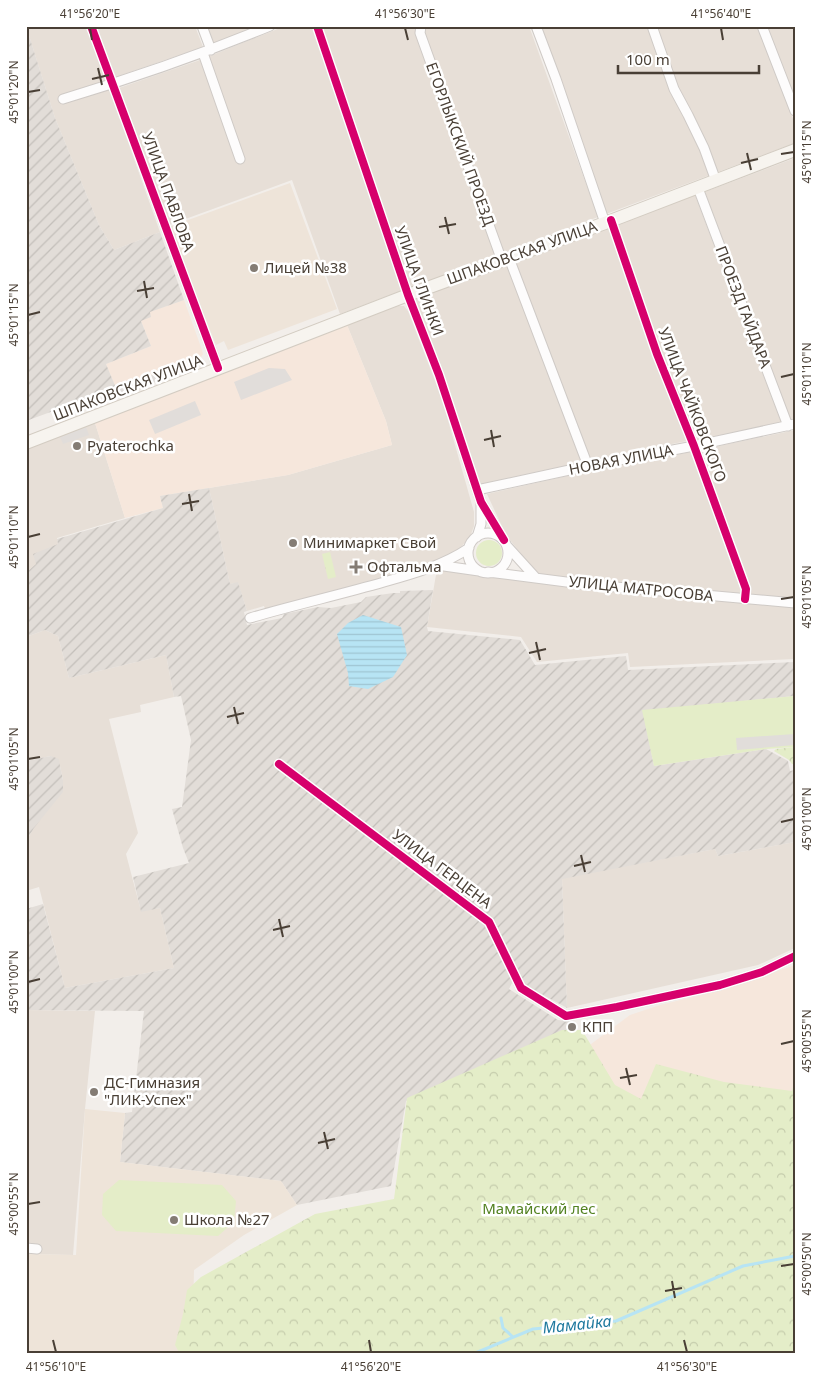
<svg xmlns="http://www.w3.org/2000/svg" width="821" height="1380" font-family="'Noto Sans',sans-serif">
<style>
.residential{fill:#e7dfd7}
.commercial{fill:#f6e7dc}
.industrial{fill:url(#industrial-furrows)}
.education{fill:#eee4d9}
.grass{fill:#e4edc8}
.forest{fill:url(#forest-crowns)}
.park{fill:url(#park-tufts)}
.parking{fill:#e1ddda}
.water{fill:url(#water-rules)}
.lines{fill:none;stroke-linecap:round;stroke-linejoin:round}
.stream{stroke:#b7e4f4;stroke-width:3}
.minor-casing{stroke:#cfcac6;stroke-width:11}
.secondary-casing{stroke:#d3ccc2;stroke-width:14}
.minor{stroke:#fdfcfc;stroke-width:9}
.secondary{stroke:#f7f4ef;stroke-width:12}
.cycleway-casing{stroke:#fff;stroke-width:11}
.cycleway{stroke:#d6006c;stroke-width:8}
.ticks{fill:none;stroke:#493f35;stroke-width:2}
.poi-dot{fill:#847c74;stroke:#fff;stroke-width:2}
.labels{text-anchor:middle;stroke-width:5;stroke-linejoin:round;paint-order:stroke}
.street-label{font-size:15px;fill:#493f35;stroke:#fff}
.poi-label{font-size:15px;fill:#493f35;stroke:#fff;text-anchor:start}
.park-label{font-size:15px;fill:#538222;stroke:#fff}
.water-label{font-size:16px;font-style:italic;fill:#1f799e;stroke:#fff}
.neatline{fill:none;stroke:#493f35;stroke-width:2}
.ticks-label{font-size:12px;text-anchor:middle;fill:#493f35}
</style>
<defs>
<pattern id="industrial-furrows" width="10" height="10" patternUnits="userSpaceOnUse" patternTransform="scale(1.25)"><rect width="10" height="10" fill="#e2ddd8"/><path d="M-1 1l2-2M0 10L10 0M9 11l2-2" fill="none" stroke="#c3bfba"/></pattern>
<pattern id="forest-crowns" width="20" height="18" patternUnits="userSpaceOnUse" patternTransform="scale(1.25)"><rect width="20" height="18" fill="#e4edc8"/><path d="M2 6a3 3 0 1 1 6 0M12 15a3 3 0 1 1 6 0" fill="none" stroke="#c5ccac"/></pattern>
<pattern id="park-tufts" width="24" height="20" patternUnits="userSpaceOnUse" patternTransform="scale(1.25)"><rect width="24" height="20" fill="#e4edc8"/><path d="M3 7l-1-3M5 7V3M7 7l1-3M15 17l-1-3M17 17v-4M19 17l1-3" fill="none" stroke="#c5ccac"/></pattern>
<pattern id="water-rules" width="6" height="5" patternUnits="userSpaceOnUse" patternTransform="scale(1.25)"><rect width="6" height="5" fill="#b7e4f4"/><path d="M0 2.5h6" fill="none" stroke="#9fc5d2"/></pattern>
</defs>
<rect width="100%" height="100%" fill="#f2eeea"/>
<path class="residential" d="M26,26H86L101,66L160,232L114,250L99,225L55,118Z
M96,26H195L203,47L116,77Z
M205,26H257L212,45Z
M285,26H312L403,290L340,314L292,180L169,225L119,88L200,60Z
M321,26H416L415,34L495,256L409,289Z
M424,26H529L598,217L503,253L423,33Z
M539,26H758L795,124V143L606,214Z
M766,26H795V101Z
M795,158V419L790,420L705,192Z
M695,195L781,422L697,441L662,352L617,224Z
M608,228L652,356L687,441L590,460L514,263Z
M507,266L583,462L480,485L442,373L413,299Z
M398,306H404L408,311L442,399L474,512V526L470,537L461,547L444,558L388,579L266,612L264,606L247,611L238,583L230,584L209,488L288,475L392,445L386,421L347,325Z
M95,423L125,518L57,538L58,544L32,569L26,573V449Z
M795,430V599L749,596L700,450Z
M691,452L741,589L739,594L538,575L506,535L487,494L589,471Z
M437,569L795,607V659L630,667L628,653L537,662L521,637L427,627Z
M45,630L58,636L69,678L166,655L174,697L140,705L141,712L109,719L138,833L126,854L141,911L160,908L174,968L65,988L39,887L26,891V841L63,780L60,766L51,756L26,761V637Z
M795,842V948L758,965L567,1008L562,878L715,849L718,856Z
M26,1010L95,1011L85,1109L73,1255L26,1254Z"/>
<path class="commercial" d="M184,300L202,350L203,354L197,363L191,368L119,396L106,364L151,346L141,321L149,312Z
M347,325L386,421L392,445L288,475L160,496L163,508L125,518L95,423Z
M795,965V1096L651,1110L578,1093L575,1056L630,1015L660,1005L726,989Z"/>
<path class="industrial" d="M26,26L55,118L99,225L114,250L160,232L184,300L150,312L151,317L141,321L151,346L106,364L116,388L26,421Z
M209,488L230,584L238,582L247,611L244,612L247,625L282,618L284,614L318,607L331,608L361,602L366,597L393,593H400V591L433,590L427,627L428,631L520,640L535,665L626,656L628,670L795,662V696L643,711L654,766L766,749L788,761L790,771L795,770V842L718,856L715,849L562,879L567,1008L514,979L509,989L558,1020L574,1022L576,1031L406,1101L391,1186L297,1205L281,1181L120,1162L125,1113L132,1112L144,1011L26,1010V909L43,904L65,988L174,968L160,908L141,912L133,877L189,863L183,848L172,809L182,807L191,740L181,696L174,697L166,655L69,678L58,636L45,630L26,637V573L36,564L33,554L58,544L57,539L163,508L160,496Z
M51,756L59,759L60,766L63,780V792L34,828L26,841V761Z"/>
<path class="education" d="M290,183L337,309L228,350L224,341L216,345L169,227Z
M85,1109L125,1113L120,1162L281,1181L297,1205L244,1235L194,1270L192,1354H26V1254L76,1255Z"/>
<path class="grass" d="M476 553a13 13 0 1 1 26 0a13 13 0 1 1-26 0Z
M795,696V747L766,749L654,766L642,710Z
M119,1180L222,1185L236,1201L234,1222L218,1236L116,1231L102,1215L103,1194Z"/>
<path class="forest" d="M795,747V764H792L789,760L774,751L776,749Z
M562,1030H582L615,1085L641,1099L656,1064L724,1082L792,1091L795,1079V1354H180L175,1345L183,1314L187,1290L201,1277L315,1214L394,1199L407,1098Z"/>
<path class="park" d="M330,552L336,577L328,579L322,554Z"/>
<path class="parking" d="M269,368L285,369L292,380L241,400L234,382Z
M168,369L171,376L114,398L111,391Z
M195,401L201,415L155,434L149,420Z
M86,427L89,435L63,444L60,437Z
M795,734V745L737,750L736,738Z"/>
<path class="water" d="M363,615L401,627L407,655L393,677L368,689L349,686L348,673L337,634L348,623Z"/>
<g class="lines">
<path class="stream" d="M501,1318L503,1328L513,1337
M473,1354L533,1329L616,1321L743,1266L795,1256"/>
<g class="minor-casing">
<path id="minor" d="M91,26L218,368
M202,26L211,50
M317,26L408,295L439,375L481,502L504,540
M421,26L420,33L502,261
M536,26L556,79L605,223
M652,26L674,89L688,115L704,148L716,181
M762,26L795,111
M203,53L240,159
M63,99C133,78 202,54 270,26
M698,188L788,426
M611,220L657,354L694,446L746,589L745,599
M509,258L588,466
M477,490L588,466L694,446L795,424
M468 553a20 20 0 1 1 40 0a20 20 0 1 1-40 0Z
M477,537L481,524V502
M507,546L536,578
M437,565L479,571
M488,572L582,584L795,603
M250,618C294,605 339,595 384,582C413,574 444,565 469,548
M279,764L489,922L521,988L566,1016L617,1007L720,985L762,972L795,956
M26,1248L37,1249"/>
</g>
<g class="secondary-casing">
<path id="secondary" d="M26,443L408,295L605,223L795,150"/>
</g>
<use href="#minor" class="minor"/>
<use href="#secondary" class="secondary"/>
<g class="cycleway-casing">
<path id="cycleway" d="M91,26L218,368
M317,26L408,295L439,375L481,502L504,540
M611,220L657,354L694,446L746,589L745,599
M279,764L489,922L521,988L566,1016L617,1007L720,985L762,972L795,956"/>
</g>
<use href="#cycleway" class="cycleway"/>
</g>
<path class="ticks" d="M90,28L92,40M405,28L408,40M721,28L723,40M98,68L102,85M92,79L109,75M28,92L40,90M747,153L751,170M781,154L794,152M741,163L758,159M445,217L449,234M439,227L456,224M144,281L147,298M137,291L154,288M28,315L40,312M781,377L794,374M491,430L494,447M484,440L501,436M189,494L192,511M182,504L199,501M28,537L40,534M781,599L794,597M536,642L540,660M529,653L546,649M234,707L238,724M227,717L244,713M28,759L40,757M781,822L794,819M581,855L585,872M574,866L591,862M279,919L283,937M273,930L290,926M28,982L40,979M781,1044L794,1041M626,1068L630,1085M620,1078L637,1075M324,1132L328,1149M318,1143L335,1139M28,1204L40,1202M781,1266L794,1264M672,1281L675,1298M665,1291L682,1288M53,1340L56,1352M369,1340L371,1352M684,1340L687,1352"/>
<g class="poi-dot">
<circle cx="254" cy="268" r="5"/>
<circle cx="77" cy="446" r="5"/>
<circle cx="293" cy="543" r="5"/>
<path d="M353.5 559.5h5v5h5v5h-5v5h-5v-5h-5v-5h5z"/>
<circle cx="572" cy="1027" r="5"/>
<circle cx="94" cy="1092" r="5"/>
<circle cx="174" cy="1220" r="5"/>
</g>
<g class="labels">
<g class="street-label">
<text transform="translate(460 144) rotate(70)" y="5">ЕГОРЛЫКСКИЙ ПРОЕЗД</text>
<text transform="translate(168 192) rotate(70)" y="5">УЛИЦА ПАВЛОВА</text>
<text transform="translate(522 253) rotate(-20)" y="5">ШПАКОВСКАЯ УЛИЦА</text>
<text transform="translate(419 281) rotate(70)" y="5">УЛИЦА ГЛИНКИ</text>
<text transform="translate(743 307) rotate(69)" y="5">ПРОЕЗД ГАЙДАРА</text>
<text transform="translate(128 388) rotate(-21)" y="5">ШПАКОВСКАЯ УЛИЦА</text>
<text transform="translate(692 405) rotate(69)" y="5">УЛИЦА ЧАЙКОВСКОГО</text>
<text transform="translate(621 460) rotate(-11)" y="5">НОВАЯ УЛИЦА</text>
<text transform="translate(641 589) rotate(6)" y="5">УЛИЦА МАТРОСОВА</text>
<text transform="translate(442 869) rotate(37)" y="5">УЛИЦА ГЕРЦЕНА</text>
</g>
<g class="poi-label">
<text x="264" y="273">Лицей №38</text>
<text x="87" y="451">Pyaterochka</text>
<text x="303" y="548">Минимаркет Свой</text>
<text x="367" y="572">Офтальма</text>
<text x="582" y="1032">КПП</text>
<text x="104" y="1088">ДС-Гимназия<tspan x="104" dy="17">"ЛИК-Успех"</tspan></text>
<text x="184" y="1225">Школа №27</text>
</g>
<g class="park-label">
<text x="539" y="1214">Мамайский лес</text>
</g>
<g class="water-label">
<text transform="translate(577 1324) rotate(-6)" y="6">Мамайка</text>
</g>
</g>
<rect width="821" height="1380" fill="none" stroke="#ffffff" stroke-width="55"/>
<path d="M618 65v8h141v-8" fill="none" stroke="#493f35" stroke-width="2.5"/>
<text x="626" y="65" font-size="15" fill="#493f35" stroke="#ffffff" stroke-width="4" paint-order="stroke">100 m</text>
<rect x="28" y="28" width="766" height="1324" class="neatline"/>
<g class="ticks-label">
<text x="90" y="18">41°56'20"E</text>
<text x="405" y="18">41°56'30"E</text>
<text x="721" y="18">41°56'40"E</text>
<text transform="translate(14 92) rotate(-90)" y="4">45°01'20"N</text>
<text transform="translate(807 152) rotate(-90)" y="4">45°01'15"N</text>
<text transform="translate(14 315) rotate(-90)" y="4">45°01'15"N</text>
<text transform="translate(807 374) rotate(-90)" y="4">45°01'10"N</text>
<text transform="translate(14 537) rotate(-90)" y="4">45°01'10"N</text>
<text transform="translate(807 597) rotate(-90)" y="4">45°01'05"N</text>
<text transform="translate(14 759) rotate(-90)" y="4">45°01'05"N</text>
<text transform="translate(807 819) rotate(-90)" y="4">45°01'00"N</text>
<text transform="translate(14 982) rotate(-90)" y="4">45°01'00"N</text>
<text transform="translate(807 1041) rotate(-90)" y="4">45°00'55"N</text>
<text transform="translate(14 1204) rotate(-90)" y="4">45°00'55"N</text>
<text transform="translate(807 1264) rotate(-90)" y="4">45°00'50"N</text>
<text x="56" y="1371">41°56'10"E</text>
<text x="371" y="1371">41°56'20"E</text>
<text x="687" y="1371">41°56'30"E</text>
</g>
</svg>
